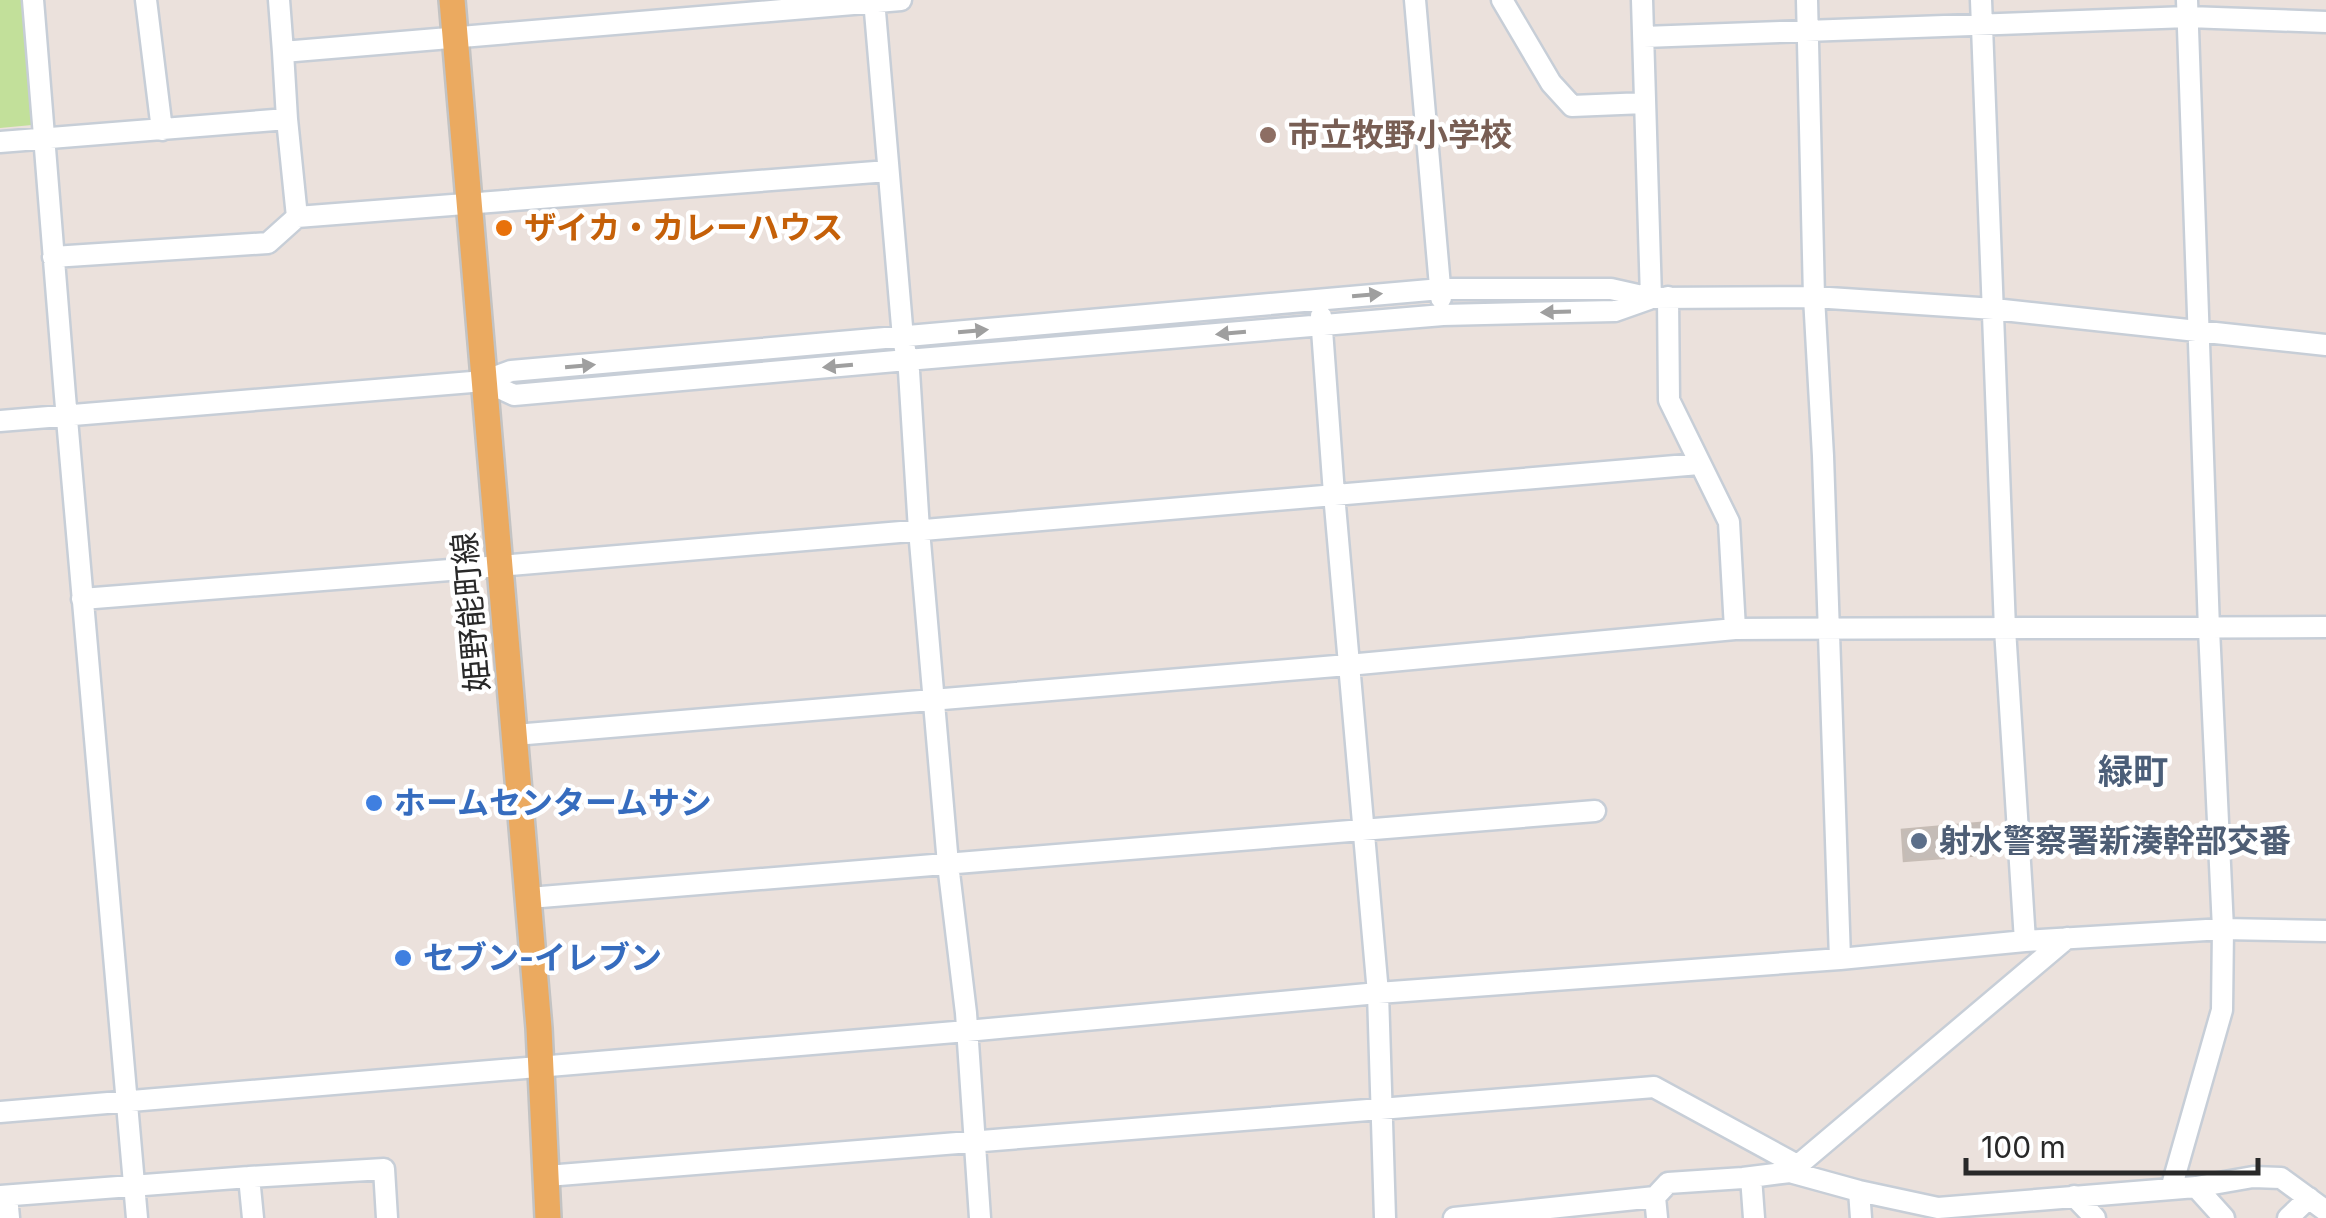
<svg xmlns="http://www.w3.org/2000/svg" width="2326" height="1218" font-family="Inter,'Noto Sans JP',sans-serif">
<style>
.green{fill:#c2e09a}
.building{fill:#c4bcb7;stroke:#c6bcb5;stroke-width:2.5}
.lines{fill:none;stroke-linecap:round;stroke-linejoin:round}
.minor-casing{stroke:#c7ced7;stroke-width:25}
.major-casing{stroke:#c3c3c3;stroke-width:30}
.minor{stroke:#fff;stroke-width:20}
.major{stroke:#ebaa60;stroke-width:25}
.oneway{fill:#9f9f9f}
.education-dot{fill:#8d6e63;stroke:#fff;stroke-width:4}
.food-dot{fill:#e8710a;stroke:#fff;stroke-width:4}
.shop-dot{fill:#3f7fe0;stroke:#fff;stroke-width:4}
.service-dot{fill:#5c6f8a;stroke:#fff;stroke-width:4}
.labels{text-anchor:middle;stroke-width:9;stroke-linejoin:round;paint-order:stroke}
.education-label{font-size:32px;font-weight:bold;fill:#785e54;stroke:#fff;text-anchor:start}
.food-label{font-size:32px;font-weight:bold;fill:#c56008;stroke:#fff;text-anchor:start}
.street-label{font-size:32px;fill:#292929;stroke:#fff}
.shop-label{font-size:32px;font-weight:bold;fill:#366cbe;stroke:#fff;text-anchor:start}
.service-label{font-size:32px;font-weight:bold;fill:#4e5e75;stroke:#fff;text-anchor:start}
.neighbourhood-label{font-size:35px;font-weight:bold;fill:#4b5e78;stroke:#fff}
</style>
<rect width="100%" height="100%" fill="#ebe1dc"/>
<path class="green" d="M0,0H22L32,125L0,128Z"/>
<path class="building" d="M1990,822L1993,854L1904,861L1902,830Z"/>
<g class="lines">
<g class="minor-casing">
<path id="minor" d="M33,0L65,396L137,1218
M146,0L162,130
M279,0L283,52
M874,0L903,338L909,371L919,530L948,864L966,1013L980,1218
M1415,0L1441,298
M1502,0L1551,83L1572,106L1645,103
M1642,0L1651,298
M1807,0L1814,297L1823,456L1840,959
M1981,0L2005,629L2025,941
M1644,37L2188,17L2326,22
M287,119L297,217
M0,142L287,119L283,52L901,0
M53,257L268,243L297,217L888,171
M1668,297L1669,400L1729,522L1735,629
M1321,316L1334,494L1378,993L1385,1218
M484,381L514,395L907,360L1443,315L1615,311L1649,299
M0,421L484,381L511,371L1441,289H1611L1651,298L1814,297L1994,309L2326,345
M82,599L500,566L1699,464
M515,735L1348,665L1735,629L2326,627
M529,898L1595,811
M0,1112L967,1031L1378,993L1840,959L2025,941L2223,929L2326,931
M1790,1172L2067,938
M547,1176L1654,1087L1797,1165
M249,1177L253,1218
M1751,1177L1754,1218
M2196,1187L2224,1218
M2171,1189L2222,1010L2223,929L2209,629L2187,0
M1859,1191L1861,1218
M0,1196L249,1177L384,1169L387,1218
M7,1196L9,1218
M2074,1196L2095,1218
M1655,1197L1657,1218
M1454,1218L1655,1197L1668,1183L1743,1178L1790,1172L1859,1191L1938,1208L2196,1187L2253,1177L2281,1178L2326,1211
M2288,1218L2309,1198"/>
</g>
<g class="major-casing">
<path id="major" d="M452,0L539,1028L548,1218"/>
</g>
<use href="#minor" class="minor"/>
<use href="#major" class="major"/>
</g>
<defs><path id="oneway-solid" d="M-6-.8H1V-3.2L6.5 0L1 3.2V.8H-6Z" transform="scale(2.5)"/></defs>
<g class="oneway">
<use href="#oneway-solid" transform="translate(1367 295) rotate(-5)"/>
<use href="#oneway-solid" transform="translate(1556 312) rotate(178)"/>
<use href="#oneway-solid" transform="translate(973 331) rotate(-5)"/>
<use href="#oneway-solid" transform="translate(1231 333) rotate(175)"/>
<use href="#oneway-solid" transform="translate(580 366) rotate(-5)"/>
<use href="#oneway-solid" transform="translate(838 366) rotate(175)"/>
</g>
<circle class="education-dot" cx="1268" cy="135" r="10"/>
<circle class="food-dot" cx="504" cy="228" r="10"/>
<g class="shop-dot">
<circle cx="374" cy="803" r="10"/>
<circle cx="403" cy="958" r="10"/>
</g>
<circle class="service-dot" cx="1919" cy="841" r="10"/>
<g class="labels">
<g class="education-label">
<text x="1288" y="146">市立牧野小学校</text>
</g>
<g class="food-label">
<text x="524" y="239">ザイカ・カレーハウス</text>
</g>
<g class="street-label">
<text transform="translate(471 612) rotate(-95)" y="11">姫野能町線</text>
</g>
<g class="shop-label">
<text x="394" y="814">ホームセンタームサシ</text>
<text x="423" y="969">セブン-イレブン</text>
</g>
<g class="service-label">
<text x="1939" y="852">射水警察署新湊幹部交番</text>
</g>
<g class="neighbourhood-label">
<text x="2133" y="784">緑町</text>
</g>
</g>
<path d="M1966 1158v15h292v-15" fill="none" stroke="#292929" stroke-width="5"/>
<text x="1981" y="1158" font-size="30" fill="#292929" stroke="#ffffff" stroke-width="8" paint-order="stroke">100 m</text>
</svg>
